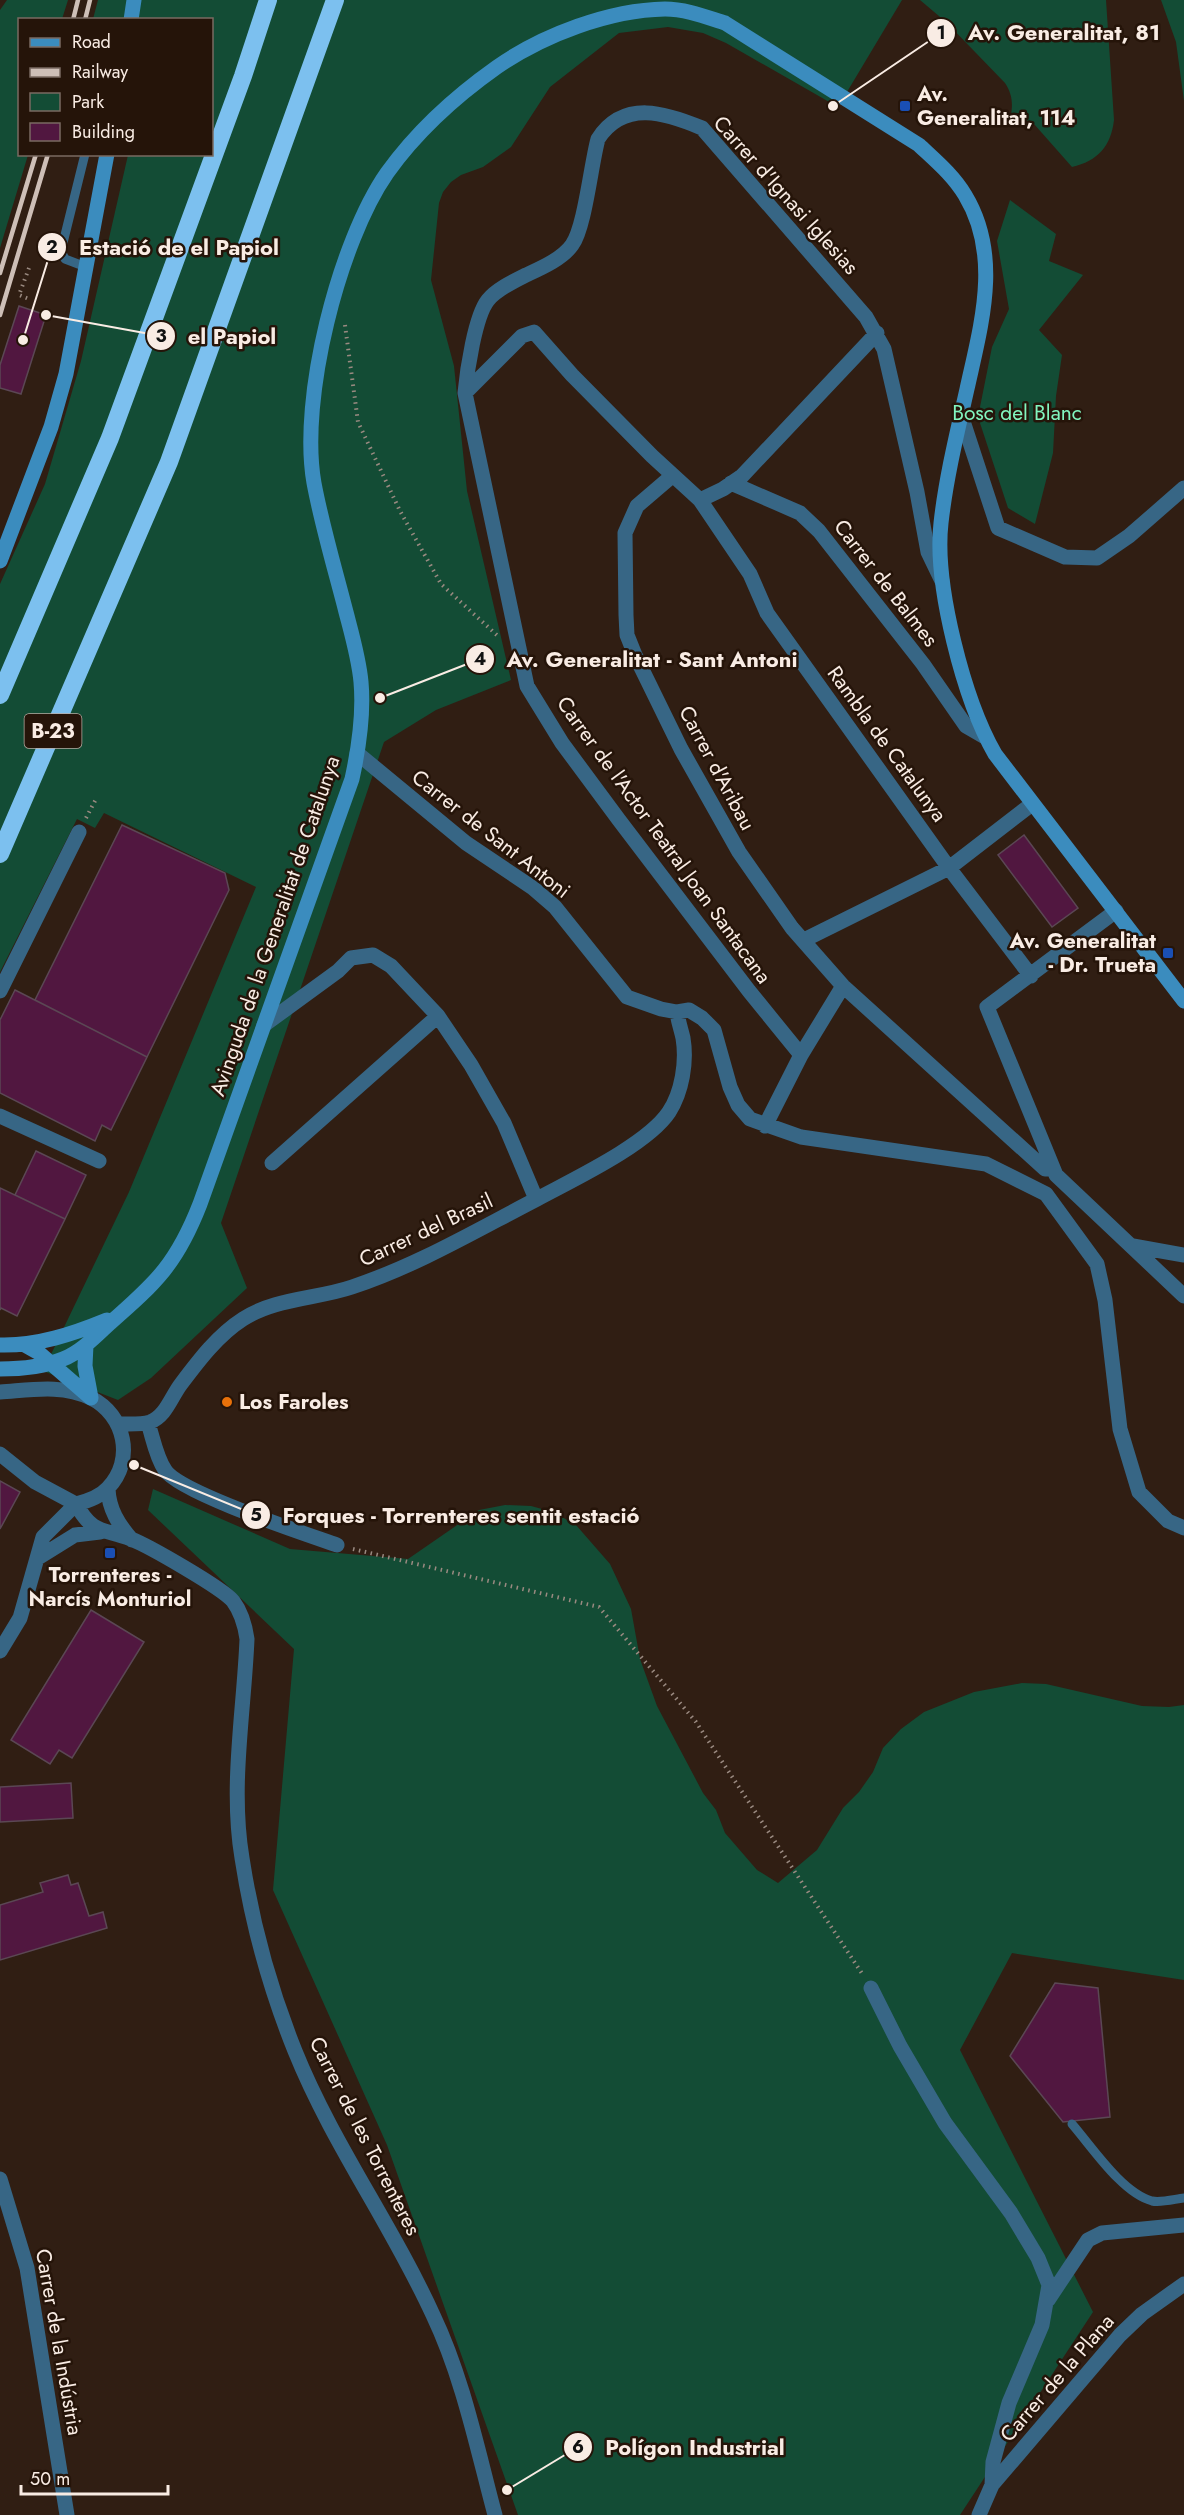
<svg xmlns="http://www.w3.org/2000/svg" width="1184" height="2515" font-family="Jost,sans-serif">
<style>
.green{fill:#134c35}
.building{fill:#511740;stroke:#5b4754;stroke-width:1.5}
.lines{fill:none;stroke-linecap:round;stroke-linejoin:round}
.path{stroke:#9a8a81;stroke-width:4;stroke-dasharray:1.5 4.5;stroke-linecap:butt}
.lane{stroke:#376685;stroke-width:9}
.street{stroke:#376685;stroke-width:15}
.secondary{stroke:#3b8cbe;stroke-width:15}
.highway{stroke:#7cc0ef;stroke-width:18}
.rail{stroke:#cebfb7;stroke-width:4.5}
.transit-dot{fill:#1a4fb4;stroke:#251409;stroke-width:2}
.food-dot{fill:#e8710a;stroke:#251409;stroke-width:2}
.labels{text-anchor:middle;stroke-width:5;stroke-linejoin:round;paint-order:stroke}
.shield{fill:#251409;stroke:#b9aba2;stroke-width:1.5}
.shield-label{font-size:20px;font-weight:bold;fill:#f9ece4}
.poi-label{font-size:21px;font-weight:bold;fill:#f9ece4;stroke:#251409;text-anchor:start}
.street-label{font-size:21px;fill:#f9ece4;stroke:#251409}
.park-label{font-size:21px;fill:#82f5bf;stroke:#251409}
.leader{fill:none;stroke:#f9ece4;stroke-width:2}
.callout-dot{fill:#f9ece4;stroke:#251409;stroke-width:2}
.mark-label{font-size:18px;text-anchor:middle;font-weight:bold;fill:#111}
.callout-label{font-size:22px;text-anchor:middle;font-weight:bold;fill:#f9ece4;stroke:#251409;stroke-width:5;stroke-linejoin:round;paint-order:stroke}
</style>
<rect width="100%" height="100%" fill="#301e13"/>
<path class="green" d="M7,0H68L62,19L20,20V154L28,155L0,248V10Z
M98,0H902L838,107L726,43L703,33L668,27L619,33L550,87L511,147L483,167L461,175L451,182L443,192L439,203L431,280L454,366L467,491L511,680L436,710L384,742L221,1223L247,1288L151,1378L118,1400L43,1371L129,1192L256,887L104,813L95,828L77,819L0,972V584L45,484L81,361L128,155L212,154V20L93,19Z
M920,0H1106L1114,120C1111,146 1098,161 1072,167L1034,124L1011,115C1013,102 1012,94 1005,83L946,22Z
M1161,0H1184V101L1176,42Z
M1010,200L1056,234L1049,261L1083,275L1039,330L1062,355L1056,396L1053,453L1035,524L1008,508L978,417L992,347L1009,309L997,241Z
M153,1489L290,1549L408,1559L479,1510L505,1505L531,1506L553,1512L576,1525L610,1564L631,1609L640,1659L657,1706L703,1793L716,1810L725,1833L757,1870L778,1883L817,1850L843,1808L859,1792L873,1772L883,1748L901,1729L924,1712L974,1692L1022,1683L1046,1684L1142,1706L1169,1707L1184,1705V1980L1012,1953L960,2050L1093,2312L960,2515H518L387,2145L273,1890L294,1649L148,1510Z"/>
<path class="building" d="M19,306L46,315L21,394L0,388V365Z
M122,825L225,873L229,890L147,1057L35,1000Z
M1024,835L1078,908L1052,927L998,855Z
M15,990L147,1057L111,1130L102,1125L95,1141L0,1093V1020Z
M36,1151L86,1175L65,1219L15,1195Z
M0,1188L65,1219L17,1316L1,1308L0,1310Z
M0,1481L20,1492L0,1529Z
M91,1610L144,1642L72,1758L59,1750L50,1764L11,1740Z
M71,1783L73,1818L0,1822V1787Z
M68,1875L71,1885L78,1883L89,1916L103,1912L107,1928L0,1960V1905L43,1892L40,1883Z
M1055,1983L1098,1988L1110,2117L1063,2122L1010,2056Z"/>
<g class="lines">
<path class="path" d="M29,268L19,295L29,299
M345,325L358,422L400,511L441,584L499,637
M86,818L96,799
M353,1549L599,1607L696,1722L863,1975"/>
<path class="lane" d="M85,154L61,251L65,259L86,267
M1072,2124C1092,2147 1122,2193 1152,2201C1161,2203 1175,2199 1184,2198"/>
<path class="street" d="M465,393L522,336L534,332L572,375L652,456L700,500L750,574L767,613L949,868L1031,976
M961,415L998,528L1065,557L1097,558L1129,536L1184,488
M672,476L637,506L625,533L626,615L627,635L635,655L681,749L739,852L792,928L843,986L1045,1169H1053
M731,483L800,513L819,531L923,664L966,726L985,737
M700,500L723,489L742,476L877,333
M357,753L466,843L533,888L555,907L627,997L661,1009L677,1012L689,1010L702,1018L714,1030L730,1087L738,1105L750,1119L801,1137L986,1164L1046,1194L1097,1264L1105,1300L1120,1429L1139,1492L1168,1521L1184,1528
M1116,911L987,1007L1056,1175L1184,1296
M804,940L949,868L1032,804
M0,991L79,832
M264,1025L338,971L351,958L373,955L391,966L438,1016L471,1065L504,1123L536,1199
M801,1055L749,991L619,820L562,743L527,686L465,393C467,371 475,316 488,300C497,289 514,281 526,275C541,268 562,259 572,245C585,227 591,164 598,139C624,99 666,113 702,128L866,317L884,349L917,492L928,552L942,581
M0,1116L99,1161
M765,1126L801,1055L843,986
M272,1163L438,1016
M1133,1246L1184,1255
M0,1392C31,1390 62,1384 91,1398C125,1415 135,1460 108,1488C100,1497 88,1501 76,1504L35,1482L0,1454
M148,1423C153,1438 156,1457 165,1470C180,1493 306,1534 337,1545
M118,1424C128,1424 141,1425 150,1422C166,1416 171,1397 181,1384C199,1360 218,1335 243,1319C275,1298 317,1299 352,1287C418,1265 475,1231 537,1199C572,1180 647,1145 669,1112C682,1092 687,1062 683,1038C681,1029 678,1021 677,1012
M108,1489C109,1509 118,1524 132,1540
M76,1504C93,1535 103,1528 131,1539C149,1546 222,1588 233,1601C242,1613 245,1625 247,1639C244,1712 230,1786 242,1858C252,1923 270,1989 295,2051C332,2143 392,2225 433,2315C463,2378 477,2448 495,2515
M38,1558L75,1535L100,1532
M0,1651L20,1618L43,1537L76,1504
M871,1988L900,2046L945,2123L1011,2213L1038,2258L1049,2285L1042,2325L1009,2403L993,2462L992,2485
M0,2179L27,2268L67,2515
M1048,2300L1088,2240L1102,2233L1184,2225
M979,2515L992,2485L1120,2335L1142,2314L1184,2284"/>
<path class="secondary" d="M131,20L134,0
M0,561L51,427L66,374L107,154
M23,1344L39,1353L91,1398
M0,1345C37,1346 73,1334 107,1320
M86,1345L85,1366L91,1398
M0,1369C22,1369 43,1367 63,1359C81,1352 96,1336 110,1323C157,1282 177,1263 200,1204L352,779C359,747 364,715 361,682C359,659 352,635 346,612C335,569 322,526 314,483C299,399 339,242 387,173C417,131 456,96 497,67C543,35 609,10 665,9C686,9 706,17 725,23L919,145C936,161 953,175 965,195C1002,256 981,325 967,389C957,433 946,478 941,523C934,585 964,700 995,754L1184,1001"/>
<path class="highway" d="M0,695L110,438L243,76L268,0
M0,854L169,462L335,0"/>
<path class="rail" d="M73,20L78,0
M85,20L90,0
M0,273L36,154
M0,315L48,154"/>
</g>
<g class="transit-dot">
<rect x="899" y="100" width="12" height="12" rx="3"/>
<rect x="1162" y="947" width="12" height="12" rx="3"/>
<rect x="104" y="1547" width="12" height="12" rx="3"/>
</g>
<circle class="food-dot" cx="227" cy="1402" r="6"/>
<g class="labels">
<rect class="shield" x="24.5" y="714" width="57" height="34" rx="4.5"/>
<g class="shield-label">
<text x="53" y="738">B-23</text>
</g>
<g class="poi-label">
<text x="917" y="101">Av.<tspan x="917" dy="24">Generalitat, 114</tspan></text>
<text x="1156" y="948" text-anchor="end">Av. Generalitat<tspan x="1156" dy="24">- Dr. Trueta</tspan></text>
<text x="239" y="1409">Los Faroles</text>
<text x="110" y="1582" text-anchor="middle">Torrenteres -<tspan x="110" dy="24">Narcís Monturiol</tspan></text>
</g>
<g class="street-label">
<text transform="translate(786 195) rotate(48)" y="7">Carrer d'Ignasi Iglesias</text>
<text transform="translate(886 583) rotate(52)" y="7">Carrer de Balmes</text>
<text transform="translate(887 744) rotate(54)" y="7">Rambla de Catalunya</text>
<text transform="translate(717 768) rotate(62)" y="7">Carrer d'Aribau</text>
<text transform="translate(491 834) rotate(38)" y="7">Carrer de Sant Antoni</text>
<text transform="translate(664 840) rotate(54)" y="7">Carrer de l'Actor Teatral Joan Santacana</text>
<text transform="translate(275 926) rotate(-71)" y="7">Avinguda de la Generalitat de Catalunya</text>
<text transform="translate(426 1230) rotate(-25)" y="7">Carrer del Brasil</text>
<text transform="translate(365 2136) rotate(63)" y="7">Carrer de les Torrenteres</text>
<text transform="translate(59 2342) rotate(80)" y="7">Carrer de la Indústria</text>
<text transform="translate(1057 2378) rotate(-49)" y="7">Carrer de la Plana</text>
</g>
<g class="park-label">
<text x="1017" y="420">Bosc del Blanc</text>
</g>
</g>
<path class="leader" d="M833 106L941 33M23 340L52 247M46 315L161 336M380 698L480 659M134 1465L256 1515M507 2490L578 2447"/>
<g class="callout-dot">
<circle cx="833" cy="106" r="6"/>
<circle cx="23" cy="340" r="6"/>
<circle cx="46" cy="315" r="6"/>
<circle cx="380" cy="698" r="6"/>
<circle cx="134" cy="1465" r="6"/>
<circle cx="507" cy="2490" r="6"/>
<circle cx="941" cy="33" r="15"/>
<circle cx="52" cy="247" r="15"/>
<circle cx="161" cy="336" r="15"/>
<circle cx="480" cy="659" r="15"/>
<circle cx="256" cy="1515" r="15"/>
<circle cx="578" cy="2447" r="15"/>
</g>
<g class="mark-label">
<text x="941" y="39">1</text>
<text x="52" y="253">2</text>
<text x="161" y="342">3</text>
<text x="480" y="665">4</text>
<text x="256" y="1521">5</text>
<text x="578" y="2453">6</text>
</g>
<g class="callout-label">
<text x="1064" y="40">Av. Generalitat, 81</text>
<text x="179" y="255">Estació de el Papiol</text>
<text x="232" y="344">el Papiol</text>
<text x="652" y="667">Av. Generalitat - Sant Antoni</text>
<text x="461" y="1523">Forques - Torrenteres sentit estació</text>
<text x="695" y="2455">Polígon Industrial</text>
</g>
<rect x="18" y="18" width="195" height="138" fill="#251409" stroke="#7a6a61" stroke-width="1.5"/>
<rect x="30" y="38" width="30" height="9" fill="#3b8cbe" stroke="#7a6a61" stroke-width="1.5"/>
<text x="72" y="48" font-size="18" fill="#f9ece4">Road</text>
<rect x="30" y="68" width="30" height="9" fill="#cebfb7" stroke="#7a6a61" stroke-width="1.5"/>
<text x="72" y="78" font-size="18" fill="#f9ece4">Railway</text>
<rect x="30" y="93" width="30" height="18" fill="#134c35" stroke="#7a6a61" stroke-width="1.5"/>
<text x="72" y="108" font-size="18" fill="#f9ece4">Park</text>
<rect x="30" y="123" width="30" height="18" fill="#511740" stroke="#7a6a61" stroke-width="1.5"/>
<text x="72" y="138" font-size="18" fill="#f9ece4">Building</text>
<path d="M21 2485v9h147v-9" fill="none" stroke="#f9ece4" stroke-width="3"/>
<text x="30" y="2485" font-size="18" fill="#f9ece4" stroke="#251409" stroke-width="4.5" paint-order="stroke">50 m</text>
</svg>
